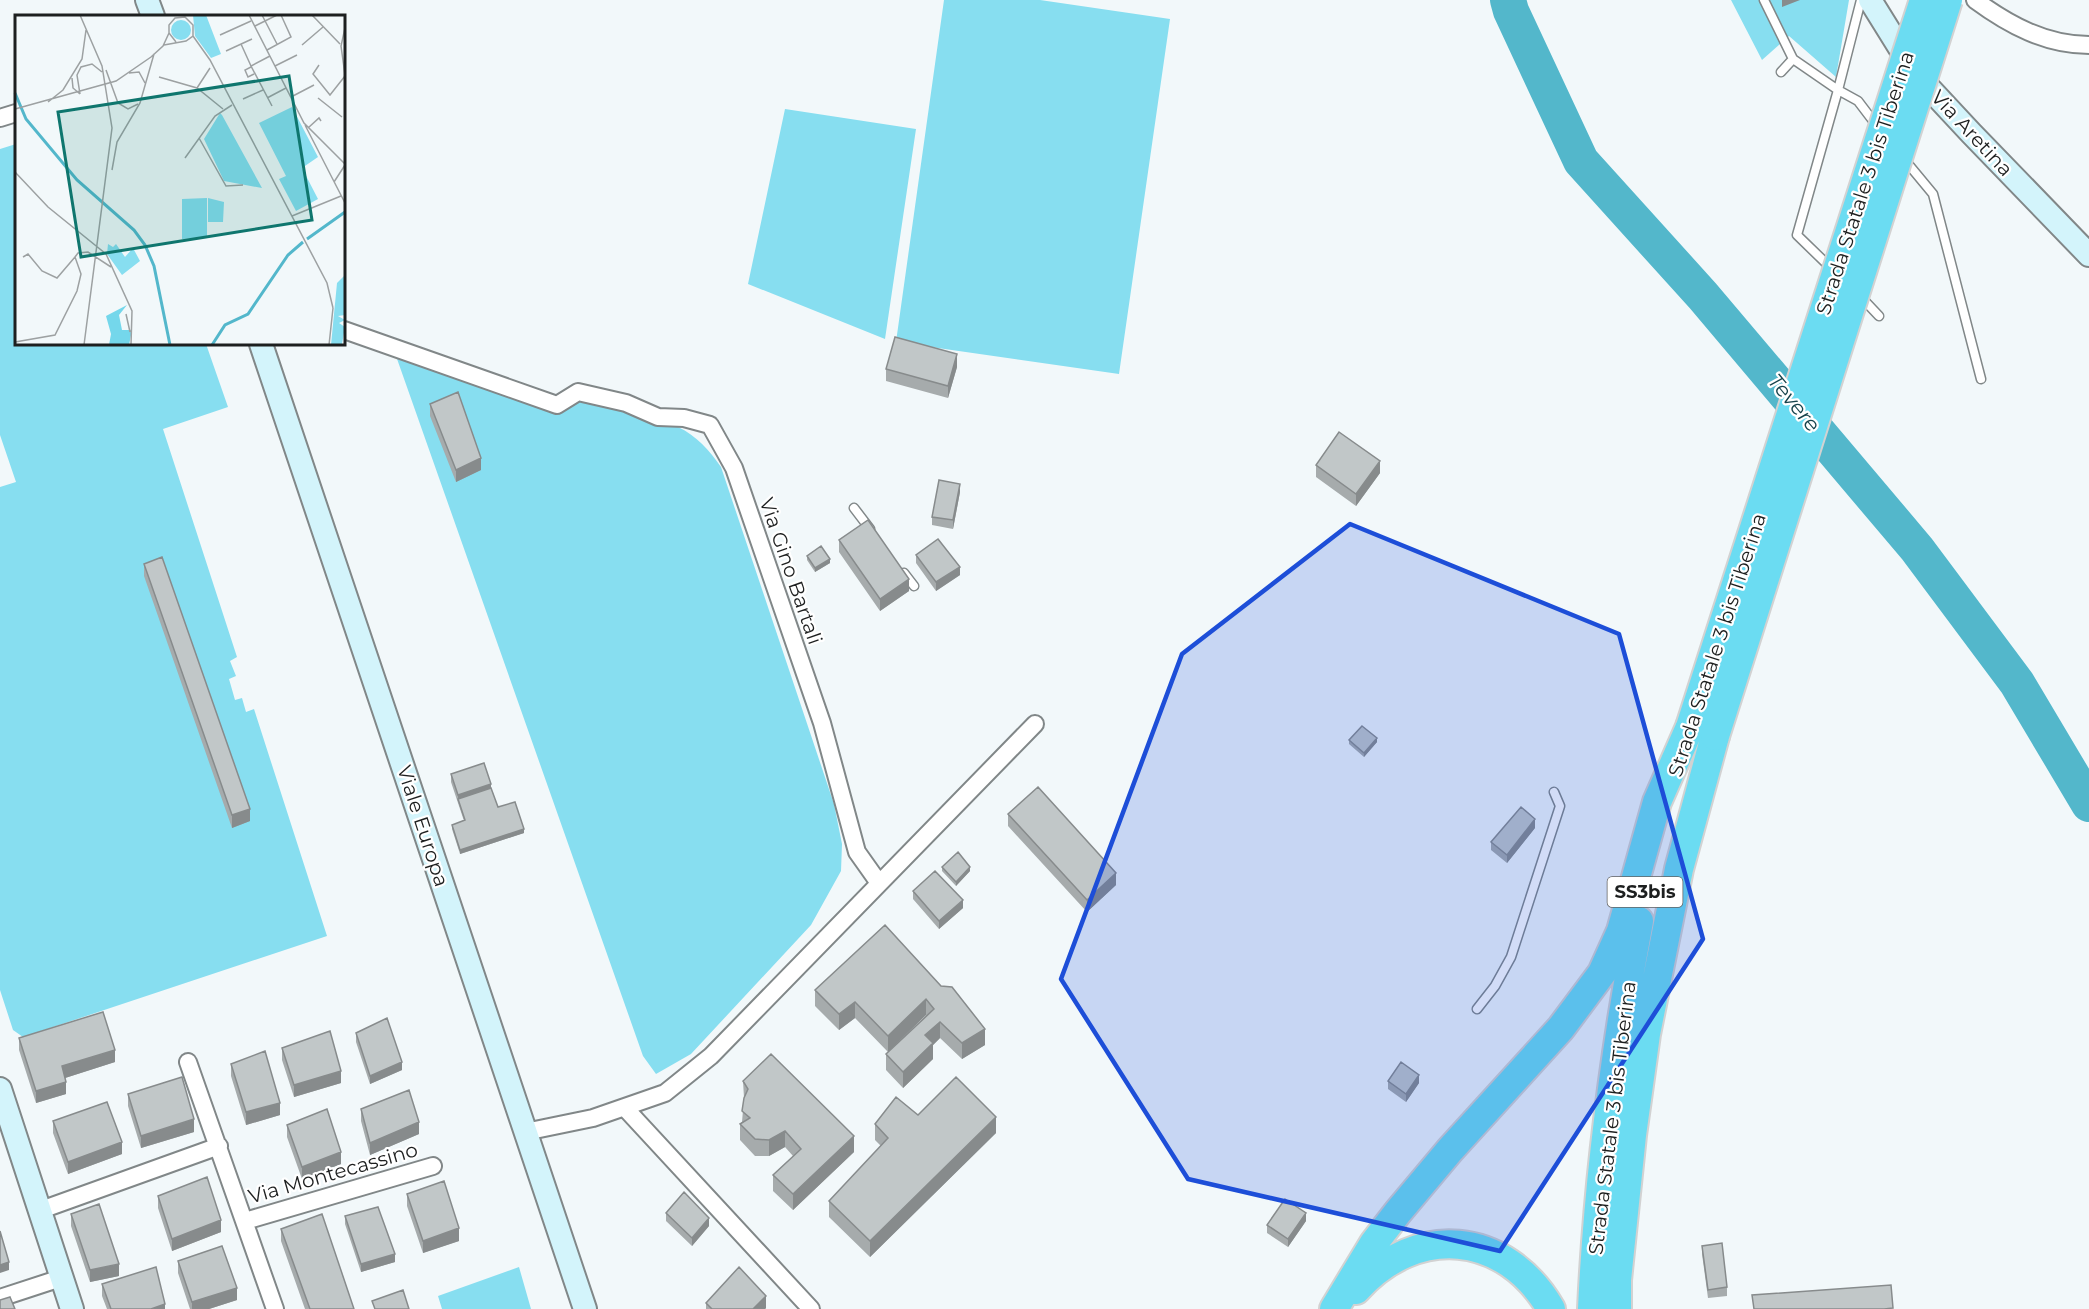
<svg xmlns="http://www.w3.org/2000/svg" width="2089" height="1309" font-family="Montserrat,sans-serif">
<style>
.green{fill:#87def0}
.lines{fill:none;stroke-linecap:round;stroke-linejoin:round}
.river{stroke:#53b7cb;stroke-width:36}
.lane-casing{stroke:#818788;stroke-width:11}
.street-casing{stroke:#818788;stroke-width:20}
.secondary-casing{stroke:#818788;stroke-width:26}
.highway-casing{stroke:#d2d2d2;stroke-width:32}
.lane{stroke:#fff;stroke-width:8}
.street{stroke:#fff;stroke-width:16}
.secondary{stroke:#d3f4fb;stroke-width:22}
.highway{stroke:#6bdcf2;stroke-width:28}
.highway-bridge-casing{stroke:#d2d2d2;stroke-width:32;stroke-linecap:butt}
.highway-bridge{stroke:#6bdcf2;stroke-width:28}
.wall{fill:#a6abac;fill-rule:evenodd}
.shaded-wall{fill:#878b8c}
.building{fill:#c1c7c8;stroke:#878b8c;stroke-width:1.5}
.marked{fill:#1d4ed8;fill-opacity:0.2;stroke:#1d4ed8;stroke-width:4.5;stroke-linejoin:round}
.labels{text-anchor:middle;stroke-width:4.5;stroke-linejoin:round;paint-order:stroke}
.shield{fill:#fff;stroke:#616262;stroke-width:1.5}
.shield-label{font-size:18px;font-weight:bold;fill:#1d1f1f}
.street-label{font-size:20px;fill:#1d1f1f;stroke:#fff}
.water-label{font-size:21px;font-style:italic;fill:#16434c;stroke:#fff}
.inset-river{fill:none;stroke:#53b7cb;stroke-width:3}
.inset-road{fill:none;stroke:#9da1a2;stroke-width:1.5}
.view{fill:#0f766e;fill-opacity:0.15;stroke:#0f766e;stroke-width:3}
.inset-edge{fill:none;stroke:#1d1f1f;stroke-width:3}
</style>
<rect width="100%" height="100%" fill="#f2f8fa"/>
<path class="green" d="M944,0H1040L1170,19L1119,374L896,342Z
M1731,0H1849L1836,77L1789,36L1762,60Z
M785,109L916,129L885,339L748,284Z
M16,144V344H206L228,407L163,429L237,657L230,661L236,676L229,679L235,700L242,698L246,712L254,709L327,936L23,1037L13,1030L0,990V487L16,482L0,435V149Z
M396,356C454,371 512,386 571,400C606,408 644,411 678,427C697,436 709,450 721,467L834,804L842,844L841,871L811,925L691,1054L656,1074L643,1056Z
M519,1267L531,1309H442L438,1296Z"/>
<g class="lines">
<path class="river" d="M1508,0L1511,11L1581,161L1703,296L1917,549L2017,683L2089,804"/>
<g class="lane-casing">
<path id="lane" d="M1764,0L1793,59L1838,90L1861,0
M1781,72L1793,59
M1904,159L1933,194L1981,379
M1832,269L1797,235L1838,90L1858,101L1877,126
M1861,297L1879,316
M854,508L870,529
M904,573L914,586
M1477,1009L1495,986L1511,957L1560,806L1554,792"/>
</g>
<g class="street-casing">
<path id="street" d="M1975,0C2009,25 2046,45 2089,45
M0,118L16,113
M344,330L557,405L578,392L626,403L658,417L684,418L710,425L734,468L822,723L857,852L879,883
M188,1062L275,1309
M625,1108L811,1309
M525,1132L593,1118L665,1093L711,1056L1035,724
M41,1210L219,1146
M245,1221L433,1166
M0,1298L61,1278"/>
</g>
<g class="secondary-casing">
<path id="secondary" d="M147,0L153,16
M1870,0L1916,74L1971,133L2089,255
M261,344L585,1309
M0,1089L72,1309"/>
</g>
<g class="highway-casing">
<path id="highway" d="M1356,1290C1416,1223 1505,1230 1551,1309
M1334,1309L1374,1243L1398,1212L1450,1150L1561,1028L1602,973L1621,931L1657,802L1690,727
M1592,1309C1598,1178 1615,1049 1639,921
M1617,1309V1280L1632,1135L1646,1034L1679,869L1715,736"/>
</g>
<use href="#lane" class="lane"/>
<use href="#street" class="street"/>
<use href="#secondary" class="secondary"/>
<use href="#highway" class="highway"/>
<g class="highway-bridge-casing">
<path id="highway-bridge" d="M1690,727L1924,0
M1715,736L1948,0"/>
</g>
<use href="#highway-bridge" class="highway-bridge"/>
</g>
<path class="wall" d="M957,367L948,398L886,381V369Z
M430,404L481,470L456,482L430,416Z
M1316,465L1380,473L1356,506L1316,477Z
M960,492L953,529L932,525V517Z
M839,540L909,591L880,611L839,552Z
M916,555L960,575L936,591L916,563Z
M807,556L830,563L815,572L807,560Z
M144,564L250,821L232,828L144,576Z
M1349,740L1377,742L1364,757L1349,744Z
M451,774L491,788L498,807L524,833L460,854L452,829V825L464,821L451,782Z
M1008,814L1116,885L1087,912L1008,826Z
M1535,828L1507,863L1491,850V842Z
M942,867L970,871L956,886L942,871Z
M913,891L963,908L939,929L913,899Z
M885,925L985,1045L962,1059L940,1038L933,1045V1059L903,1088L886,1070V1054L888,1052L855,1018L839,1030L815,1006V990ZM926,1015V1016L890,1049Z
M356,1033L402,1070L370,1084L356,1042Z
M19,1038L115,1062L65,1078L66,1094L36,1103L19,1050Z
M282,1048L341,1083L294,1097L282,1060Z
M231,1064L280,1115L246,1125L231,1076Z
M743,1081L854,1152L793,1210L773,1191V1175L793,1156L785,1147L769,1156H755L740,1140V1124L742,1122L744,1098Z
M1388,1081L1419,1083L1406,1102L1388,1089Z
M128,1094L194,1132L141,1148L128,1106Z
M361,1109L419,1134L370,1155L361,1121Z
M918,1115L996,1133L870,1257L829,1217V1201L881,1146L875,1140V1124Z
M53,1121L122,1154L68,1174L53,1133Z
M287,1125L341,1164L302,1179L287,1137Z
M407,1194L459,1241L423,1253L407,1206Z
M158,1196L221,1232L172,1251L158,1208Z
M666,1213L709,1226L692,1246L666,1221Z
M71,1214L119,1276L90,1282L71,1226Z
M345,1216L395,1262L361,1272L345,1224Z
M1306,1221L1288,1247L1267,1233V1225Z
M281,1229L354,1309H305L281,1241Z
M1702,1246L1727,1287V1296L1708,1298L1702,1254Z
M178,1261L237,1300L209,1309H190L178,1273Z
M102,1284L165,1309H107L102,1296Z
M706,1303L766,1308L765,1309H706Z"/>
<path class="shaded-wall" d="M1782,0H1800L1782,7Z
M957,354V367L948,398V386Z
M481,458V470L456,482V470Z
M1380,461V473L1356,506V494Z
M960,484V492L953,529V520Z
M830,559V563L815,572V568Z
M960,567V575L936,591V582Z
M909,579V591L880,611V599Z
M1377,738V742L1364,757V753Z
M491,784V792L458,799V803V795Z
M250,809V821L232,828V815Z
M1535,819V828L1507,863V855Z
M524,829V833L460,854V850Z
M970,867V871L956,886V882Z
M1116,873V885L1087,912V900Z
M963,900V908L939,929V921Z
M926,999V1015L888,1052V1036Z
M855,1002V1018L839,1030V1014Z
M940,1022V1038L933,1045V1059L903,1088V1072L925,1035Z
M985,1029V1045L962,1059V1043Z
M115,1050V1062L62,1079V1066Z
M402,1062V1070L370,1084V1076Z
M341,1071V1083L294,1097V1085Z
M1419,1075V1083L1406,1102V1094Z
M66,1082V1094L36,1103V1091Z
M280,1103V1115L246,1125V1112Z
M996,1117V1133L870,1257V1241Z
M194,1119V1132L141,1148V1136Z
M419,1122V1134L370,1155V1143Z
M785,1131V1147L769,1156V1140Z
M854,1136V1152L793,1210V1194Z
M122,1142V1154L68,1174V1162Z
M341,1152V1164L302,1179V1167Z
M1306,1213V1221L1288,1247V1239Z
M709,1218V1226L692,1246V1238Z
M221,1220V1232L172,1251V1239Z
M459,1228V1241L423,1253V1241Z
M395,1254V1262L361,1272V1264Z
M9,1262V1270L0,1273V1265Z
M119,1264V1276L90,1282V1270Z
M237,1288V1300L209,1309H192V1302Z
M766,1296V1308L765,1309H753Z
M165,1304V1309H151Z"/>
<path class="building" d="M895,337L957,354L948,386L886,369Z
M458,392L481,458L456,470L430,404Z
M1339,432L1380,461L1356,494L1316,465Z
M939,480L960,484L953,520L932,517Z
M868,520L909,579L880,599L839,540Z
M938,539L960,567L936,582L916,555Z
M821,546L830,559L815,568L807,556Z
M162,557L250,809L232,815L144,564Z
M1362,726L1377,738L1364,753L1349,740Z
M484,763L491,784L458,795L451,774Z
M1038,787L1116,873L1087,900L1008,814Z
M491,788L498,807L515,802L524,829L460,850L452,825L465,820L458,799Z
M1521,807L1535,819L1507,855L1491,842Z
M958,852L970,867L956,882L942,867Z
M935,871L963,900L939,921L913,891Z
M885,925L941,986L952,987L985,1029L962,1043L940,1022L925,1035L933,1043L903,1072L886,1054L934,1009L926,999L888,1036L855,1002L839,1014L815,990Z
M103,1012L115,1050L62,1066L66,1082L36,1091L19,1038Z
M387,1018L402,1062L370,1076L356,1033Z
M330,1031L341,1071L294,1085L282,1048Z
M265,1051L280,1103L246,1112L231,1064Z
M771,1054L854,1136L793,1194L773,1175L801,1149L785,1131L769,1140L755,1139L740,1124L750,1118L742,1111L744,1098L748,1089L743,1081Z
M1401,1062L1419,1075L1406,1094L1388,1081Z
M182,1077L194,1119L141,1136L128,1094Z
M956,1077L996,1117L870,1241L829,1201L888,1138L875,1124L896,1097L918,1115Z
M409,1090L419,1122L370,1143L361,1109Z
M107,1102L122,1142L68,1162L53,1121Z
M327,1109L341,1152L302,1167L287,1125Z
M207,1177L221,1220L172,1239L158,1196Z
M444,1181L459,1228L423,1241L407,1194Z
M684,1192L709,1218L692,1238L666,1213Z
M1285,1199L1306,1213L1288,1239L1267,1225Z
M99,1204L119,1264L90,1270L71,1214Z
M378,1207L395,1254L361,1264L345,1216Z
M322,1214L354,1309H310L281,1229Z
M0,1231L9,1262L0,1265Z
M1722,1243L1727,1287L1708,1290L1702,1246Z
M222,1246L237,1288L192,1302L178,1261Z
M156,1267L165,1304L151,1309H111L102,1284Z
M739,1267L766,1296L753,1309H712L706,1303Z
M1891,1285L1893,1308L1884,1309H1754L1752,1295Z
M403,1290L409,1309H375L372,1301Z
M10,1297L15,1309H0V1300Z"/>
<path class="marked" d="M1350,524L1619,634L1703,939L1500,1251L1188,1179L1061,979L1182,654Z"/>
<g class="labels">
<rect class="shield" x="1607.5" y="877" width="75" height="30" rx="4.5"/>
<g class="shield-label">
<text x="1645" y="898">SS3bis</text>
</g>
<g class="street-label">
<text transform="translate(1972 133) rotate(47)" y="7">Via Aretina</text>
<text transform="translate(1865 183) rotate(-72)" y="7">Strada Statale 3 bis Tiberina</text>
<text transform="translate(791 571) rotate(71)" y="7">Via Gino Bartali</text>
<text transform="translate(1717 645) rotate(-72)" y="7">Strada Statale 3 bis Tiberina</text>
<text transform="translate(423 826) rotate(72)" y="7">Viale Europa</text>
<text transform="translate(1612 1118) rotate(-83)" y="7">Strada Statale 3 bis Tiberina</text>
<text transform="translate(333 1173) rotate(-16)" y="7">Via Montecassino</text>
</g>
<g class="water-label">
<text transform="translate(1794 403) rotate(50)" y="7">Tevere</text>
</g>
</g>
<g transform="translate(15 15)">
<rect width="330" height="330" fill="#f2f8fa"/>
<path d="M178,0H191L206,39L196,43L180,21ZM156 15a10 10 0 1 1 20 0a10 10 0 1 1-20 0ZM277,92L303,142L287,153L303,184L281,196L264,164L271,161L244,108ZM205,98L207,100L247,173L209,166L189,124ZM192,183V223L167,224V184ZM193,183L209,187L208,207H193ZM93,229L98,232L101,229L110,242L118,233L125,246L107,260L92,239ZM330,260V300L323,301L330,305L324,308L330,312L327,329L316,330L322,268Z" fill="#87def0"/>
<path d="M112,290L104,300L107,315H117L114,330H94L96,319L91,301Z" fill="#74d7eb"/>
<path class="inset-river" d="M0,78L11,104L62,165L119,215L130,230L139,251L155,330M292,224L330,197M197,330L210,310L233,299L273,240L288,227"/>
<path class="inset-road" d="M65,0L87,51L97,113L69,330M234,0L289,108L330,149M247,0L262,29M297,0L325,29M240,11L262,0M330,13L326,31L330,60M205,20L236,6M178,21L195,45L312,268L318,293M226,29L236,51M149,30L171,26L178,21V10L170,2L160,3L154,10V18L161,27M287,30L308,12M252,35L276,22L266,0M211,36L237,24M255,41L236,51L257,91M304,50L298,59L315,80L330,61M260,51L282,40M236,52L230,55L233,62L239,59M91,55L103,88L113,94L123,89M114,58L124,57L130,68M144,62L182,73L208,94M57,63L58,73L65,79M182,73L195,53M65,79L62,60L66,52L77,49L87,57M276,82L299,70M252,83L271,73M303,83L327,102M228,84L248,75M33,87L48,75L67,44L71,15M330,89V117M0,94L101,66L136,42L148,31L154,18M290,110L330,188M293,113L304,103L306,106M184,123L211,171L228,170M170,143L200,101L217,90M97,155L102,127L125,88L139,39M0,157L33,192L91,239L117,296L116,330M319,167L330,150M277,201L326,181M8,242L13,239L27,256L42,263L60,242M111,299L115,317M0,327L40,320L62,276L66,259L60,242L63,238L73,237L96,252M314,330L318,293"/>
<path class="view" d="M274,61L297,205L66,242L43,97Z"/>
<rect width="330" height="330" class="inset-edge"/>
</g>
</svg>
